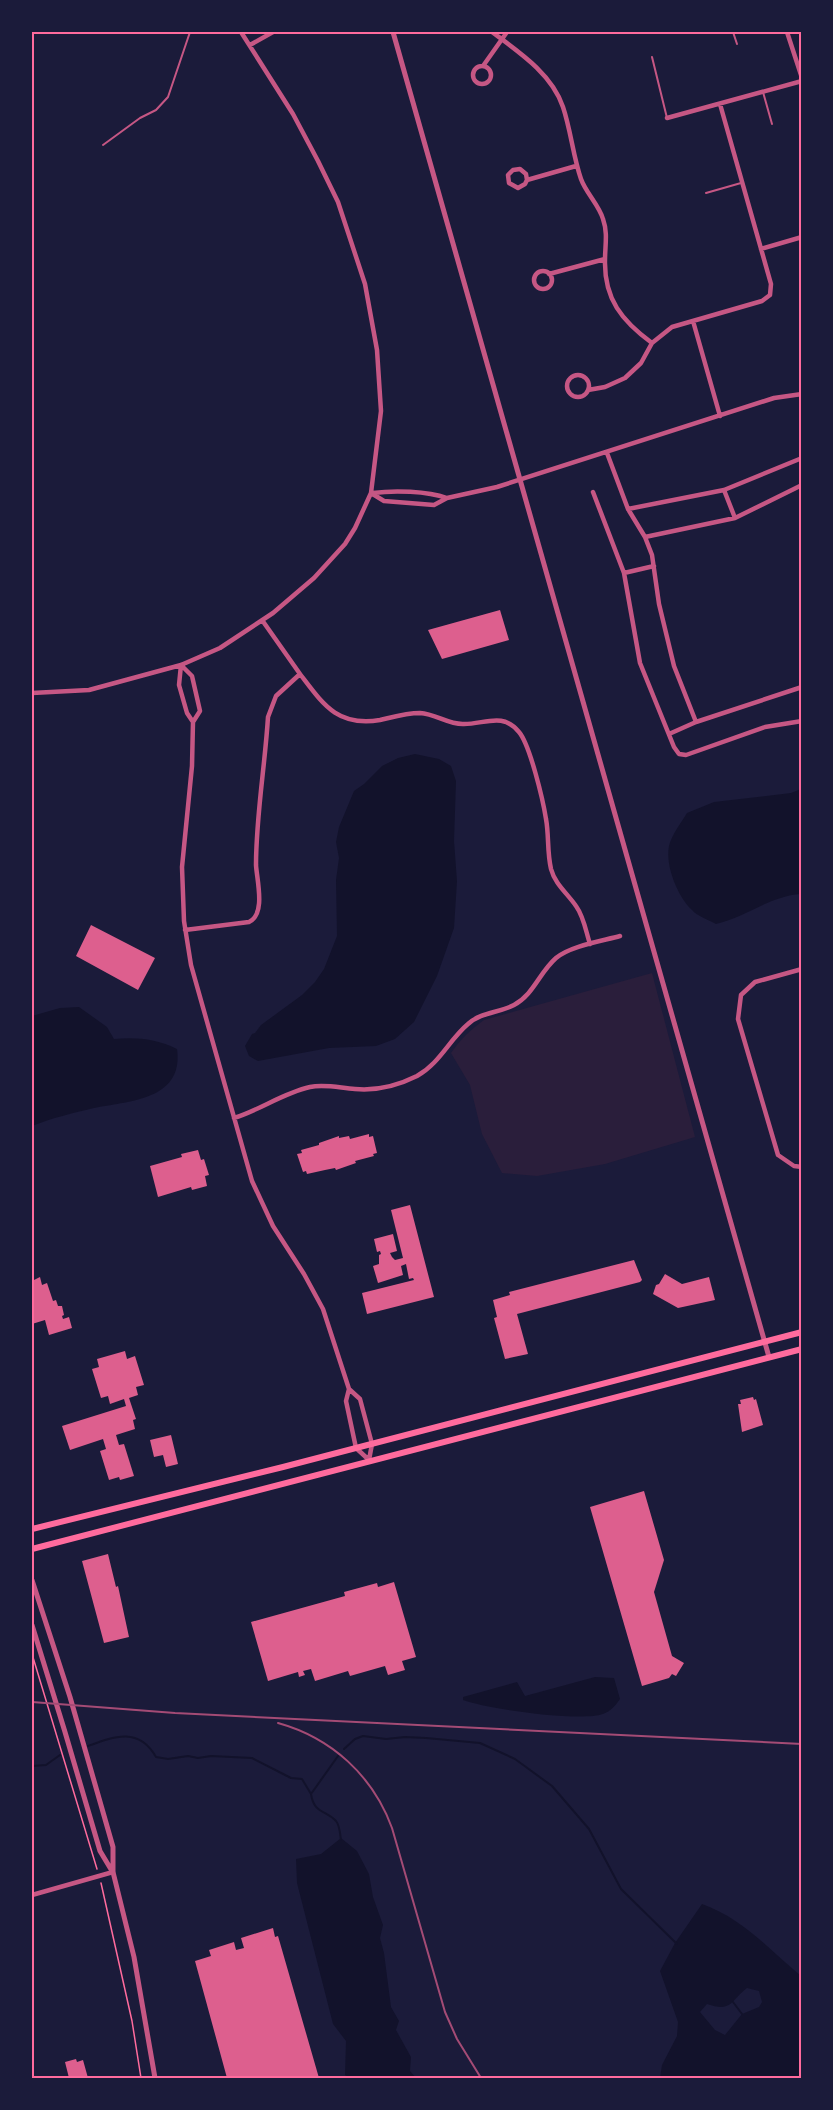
<svg xmlns="http://www.w3.org/2000/svg" width="833" height="2110" font-family="Poppins,sans-serif">
<style>
.green{fill:#2a1e3b}
.water{fill:#12122b;fill-rule:evenodd}
.lines{fill:none;stroke-linecap:round;stroke-linejoin:round}
.stream{stroke:#12122b;stroke-width:2}
.building{fill:#dd5f8e}
.path{stroke:#ff6b9d;stroke-width:1.5}
.service{stroke:#c65784;stroke-width:2}
.minor{stroke:#c65784;stroke-width:4.5}
.tertiary{stroke:#c65784;stroke-width:5}
.secondary{stroke:#ff6b9d;stroke-width:6}
.rail{stroke:#a44b75;stroke-width:2}
.neatline{fill:none;stroke:#ff6b9d;stroke-width:2}
</style>
<rect width="100%" height="100%" fill="#1b1b3a"/>
<path class="green" d="M652,973L695,1137L605,1164L537,1176L502,1173L482,1134L470,1085L451,1053C461,1039 470,1030 484,1020Z"/>
<path class="water" d="M415,754L439,759L451,766L456,781L454,841L457,881L454,928L437,976L414,1022L395,1039L376,1046L329,1048L258,1061L249,1056L245,1046L252,1034L255,1033L261,1025L302,995L315,982L324,969L337,936L336,880L339,858L336,842L339,827L354,791L364,784L382,766L398,758Z
M801,789V894C770,896 746,917 716,924C709,920 697,916 692,910C678,897 665,866 669,846C672,834 681,823 687,813L714,802L791,793Z
M79,1007L107,1027L114,1039C137,1037 157,1039 177,1049C184,1100 129,1101 94,1108C73,1113 52,1118 32,1126V1016L60,1008Z
M595,1677L614,1678L620,1699C615,1706 611,1711 603,1714C580,1722 487,1709 463,1700V1697L517,1682L525,1696Z
M341,1838L357,1851L369,1874L373,1897L383,1925L380,1938L384,1953L391,2007L399,2021L396,2030L411,2057L410,2071L416,2078H350L345,2075L346,2041L333,2024L297,1883L296,1859L321,1854Z
M702,1904C742,1918 770,1950 801,1976V2078H660L662,2065L677,2036L678,2022L660,1971L675,1943ZM747,1988L759,1991L762,2002L759,2007L742,2014L725,2035L715,2030L700,2012L707,2004C732,2013 731,2000 747,1988Z"/>
<g class="lines">
<path class="stream" d="M88,1746C115,1736 139,1727 156,1757L168,1759L188,1756L198,1758L211,1756L252,1758L291,1778L302,1779L311,1794
M344,1749L355,1739L363,1736L386,1739L405,1737L426,1738L480,1743L515,1759L552,1786L589,1829L621,1889L677,1944
M338,1756L311,1794C314,1814 326,1810 336,1821C340,1826 340,1834 341,1840
M32,1766L46,1765L60,1755
M733,2002L742,2014"/>
</g>
<path class="building" d="M500,610L509,640L442,659L428,630Z
M91,925L155,958L138,990L76,956Z
M369,1134V1137L373,1136L377,1153L373,1154L374,1156L355,1161L356,1163L336,1170L335,1168L325,1170L307,1174L306,1171L303,1172L297,1154L302,1153L301,1150L319,1145V1143L339,1136V1138L349,1136L350,1139Z
M198,1150L201,1160L204,1159L209,1175L205,1176L207,1186L192,1190L191,1187L158,1197L150,1166L182,1157L181,1154Z
M410,1205L434,1297L367,1314L362,1293L414,1280L413,1278L409,1279L406,1264L401,1266L403,1275L378,1283L373,1266L379,1264V1255L381,1254L380,1251L377,1252L374,1239L393,1234L397,1251L390,1253L392,1257L395,1260L403,1258L391,1210Z
M634,1260L642,1280L640,1282L517,1314L528,1354L505,1359L494,1318L497,1317L493,1300L510,1295L509,1292Z
M665,1274L682,1284L709,1277L715,1300L678,1308L653,1294L656,1285L659,1284Z
M40,1277L42,1285L47,1283L53,1301L56,1300L58,1306H62L64,1315L62,1316L63,1319L69,1317L72,1328L49,1335L45,1320L32,1324V1281Z
M125,1351L127,1359L135,1356L144,1385L136,1387L138,1395L129,1398L136,1419L133,1420L135,1429L116,1435L119,1445L124,1444L134,1476L120,1480L119,1477L109,1480L100,1451L106,1449L103,1439L70,1450L62,1426L126,1406L124,1399L110,1404L108,1396L101,1398L92,1369L99,1367L97,1359Z
M753,1397L754,1400L756,1399L763,1425L742,1432L738,1404H741L740,1400Z
M171,1435L178,1464L166,1467L163,1455L154,1457L150,1440Z
M644,1491L664,1560L654,1592L672,1656L684,1663L676,1676L672,1674L669,1678L642,1686L590,1507Z
M108,1554L116,1587L118,1586L129,1637L104,1643L82,1561Z
M394,1582L416,1657L402,1661L405,1670L388,1675L385,1666L350,1676L348,1671L315,1681L311,1669L303,1671L305,1675L299,1677L298,1672L268,1681L251,1622L345,1596L344,1592L377,1583L378,1587Z
M273,1928L275,1937L278,1936L319,2078H227L195,1961L211,1956L209,1950L234,1942L236,1950L244,1948L241,1938Z
M76,2059L77,2062L83,2060L88,2078H69L65,2062Z"/>
<g class="lines">
<path class="path" d="M32,1654L97,1869
M101,1883L132,2021L141,2078"/>
<path class="service" d="M733,32L737,44
M652,57L667,118
M763,92L772,124
M103,145L140,118L156,110L168,97L190,32
M706,193L741,183"/>
<path class="minor" d="M492,32C519,52 552,74 563,107C571,131 573,156 581,179C586,193 599,205 603,219C608,233 605,246 605,260C604,299 622,321 652,343
M787,32L802,78
M250,45L273,32
M473 75a9 9 0 1 1 18 0a9 9 0 1 1-18 0Z
M483,66L507,32
M667,118L802,81
M527,180L526,174L520,169L513,170L508,175L509,183L518,188L525,184L527,180L576,166
M761,249L802,237
M534 280a9 9 0 1 1 18 0a9 9 0 1 1-18 0Z
M549,274L605,259
M693,321L720,416
M567 386a11 11 0 1 1 22 0a11 11 0 1 1-22 0Z
M588,390L605,387L625,378L641,363L652,343L672,327L762,301L770,295L771,284L720,104
M607,453L628,509L645,537L652,555L659,604L674,666L696,722L802,687
M724,490L735,518
M593,492L624,573
M371,493L384,501L434,505L447,498L497,487L774,398L802,394
M373,493C394,490 427,491 447,498
M628,509L724,490L802,458
M645,537L735,518L802,485
M654,566L624,573L640,663L674,747L679,754L686,755L765,727L802,721
M181,665L192,676L200,711L193,722L192,766L182,867L184,921L191,965L252,1181L273,1226L304,1274L323,1309L349,1389L360,1399L372,1444L369,1460
M181,665L179,685L187,713L193,722
M300,674C323,704 337,727 380,720C393,717 406,713 420,713C436,714 449,725 464,724C485,724 503,712 519,732C530,745 543,800 546,819C549,835 547,852 551,869C555,884 567,893 576,906C584,917 586,932 590,944
M32,693L89,690L181,665L220,648L273,613L314,578L345,544L355,528L371,493L381,411L377,350L365,284L338,202L318,161L293,114L241,32
M669,734L696,722
M185,930L249,922C266,914 257,881 256,865C256,816 265,766 268,717L276,696L300,674L262,620
M802,969L755,982L741,995L738,1019L778,1155L794,1166L802,1167
M234,1118C260,1110 283,1093 310,1087C325,1084 340,1088 355,1089C377,1091 397,1086 417,1076C440,1063 449,1040 468,1024C481,1012 499,1013 514,1005C534,994 539,973 556,958C570,946 602,941 620,936
M349,1389L346,1401L356,1448L369,1460
M32,1895L113,1872"/>
<path class="tertiary" d="M393,32L769,1357
M32,1580L70,1697L113,1847V1872L134,1957L155,2078
M32,1625L65,1732L100,1851L112,1871"/>
<path class="secondary" d="M32,1529L283,1467L802,1332
M32,1549L802,1349"/>
<path class="rail" d="M32,1702L175,1713L802,1744
M278,1723C332,1738 373,1776 392,1828L445,2012L457,2039L481,2078"/>
</g>
<rect width="833" height="2110" fill="none" stroke="#1b1b3a" stroke-width="66"/>
<rect x="33" y="33" width="767" height="2044" class="neatline"/>
</svg>
